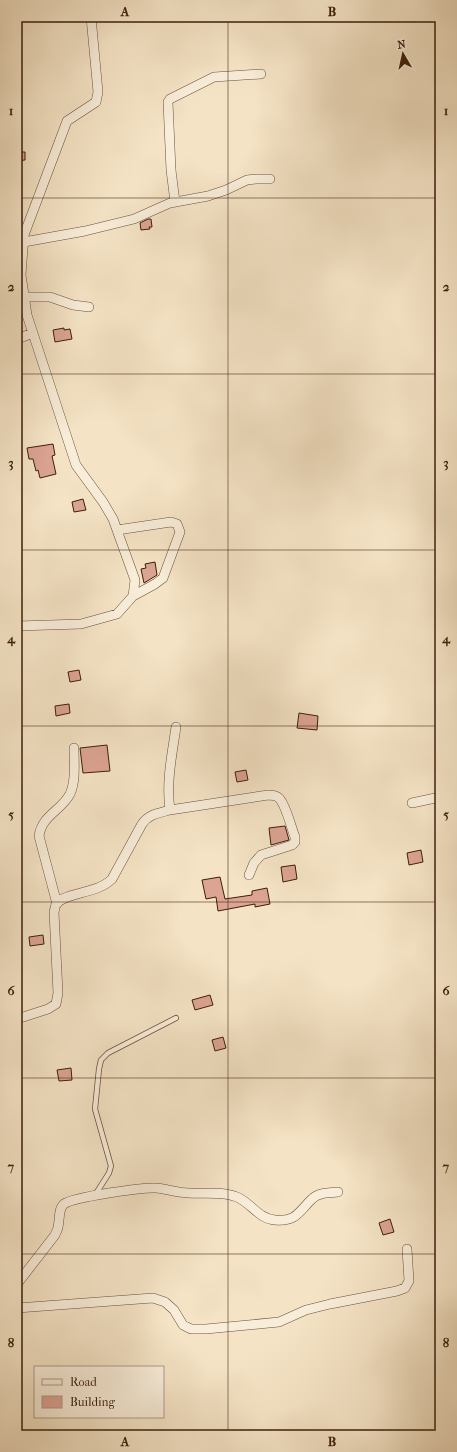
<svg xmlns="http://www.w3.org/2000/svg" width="457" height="1452" font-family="'IM FELL French Canon',serif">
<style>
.building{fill:#dca493;stroke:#3d1e0b}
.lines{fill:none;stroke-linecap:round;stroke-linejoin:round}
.service-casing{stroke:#6b4f3a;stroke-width:6}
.minor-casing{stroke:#6b4f3a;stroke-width:10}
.service{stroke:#f8edd9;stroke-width:4.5}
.minor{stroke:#f8edd9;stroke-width:9}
.grid{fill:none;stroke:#3d1e0b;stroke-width:1;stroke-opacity:0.55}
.neatline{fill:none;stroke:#3d1e0b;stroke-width:1.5}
.grid-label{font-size:13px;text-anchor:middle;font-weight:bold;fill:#3d1e0b}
</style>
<rect width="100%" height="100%" fill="#f4e3c5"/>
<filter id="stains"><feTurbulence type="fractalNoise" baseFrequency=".005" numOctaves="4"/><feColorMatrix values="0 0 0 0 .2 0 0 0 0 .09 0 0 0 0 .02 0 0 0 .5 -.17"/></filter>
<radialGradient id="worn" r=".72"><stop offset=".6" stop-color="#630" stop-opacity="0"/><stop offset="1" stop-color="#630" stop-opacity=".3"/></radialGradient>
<path class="building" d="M17,152H25V160L17,161Z
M148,219H151L152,227H149L150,229L141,230L140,223Z
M64,328V330L70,329L72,339L55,342L53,330Z
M53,444L55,455L52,456L56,474L40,478L38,470L36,471L33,459H29L27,448Z
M83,499L86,510L74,512L72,502Z
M155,562L157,575L144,583L141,569L146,568L145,564Z
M79,670L81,680L70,682L68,672Z
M69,704L70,713L56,716L55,706Z
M299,713L318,716L317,730L297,728Z
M107,745L110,771L83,773L80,748Z
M246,770L248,780L237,782L235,772Z
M285,826L289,840L271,845L269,828Z
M421,850L423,862L409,865L407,853Z
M295,865L297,879L283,882L281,867Z
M220,877L225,899L252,895V891L267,888L270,904L255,907V904L218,911L216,897L206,899L202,880Z
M43,935L44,944L30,946L29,937Z
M210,995L213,1005L195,1010L192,1000Z
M223,1037L226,1048L215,1051L212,1040Z
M71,1068L72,1080L59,1081L57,1070Z
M390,1219L394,1232L383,1235L379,1223Z"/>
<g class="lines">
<g class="service-casing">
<path id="service" d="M95,1195L109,1173L111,1166L95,1109L99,1069L101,1060L108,1053L176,1018"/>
</g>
<g class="minor-casing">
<path id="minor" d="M175,202L171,170L168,102L170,99L214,77L261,74
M24,242L85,231L134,219L170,203L208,196L226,190L247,180L256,179H270
M25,297H50L73,305L89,307
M17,339L33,333
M117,530L171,522L177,524L180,532L163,578L155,584L133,596
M17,626L81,624L117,614L133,596L135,580L113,519L103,502L76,465L27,315L21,275L24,235L67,121L96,102L98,92L91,17
M412,803L440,797
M170,810C166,782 172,755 176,727
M57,904L39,836C42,815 61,811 70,794C76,781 74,763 74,748
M17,1019L48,1009L56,1004L58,993L54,912C55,909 55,905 57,903C67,892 97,894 112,879L142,824C149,814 159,813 170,810L268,795C272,795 276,795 279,798C286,805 291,827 295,837V842L292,845L261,855L254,863L249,875
M17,1284L55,1235C56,1232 58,1229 58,1227C60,1220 58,1209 64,1204C73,1197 144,1187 156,1188C167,1189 178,1193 189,1193C205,1194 223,1191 237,1197C251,1203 259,1219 275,1220C297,1222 299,1211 312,1199C319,1192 329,1193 338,1192
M17,1308L153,1298L165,1302L174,1310L183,1325L191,1329H206L279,1322L306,1310L330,1304L397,1291L405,1288L409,1281L407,1249"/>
</g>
<use href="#service" class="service"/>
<use href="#minor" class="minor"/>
</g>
<path class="grid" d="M228,17V1435M17,198H440M17,374H440M17,550H440M17,726H440M17,902H440M17,1078H440M17,1254H440"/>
<rect width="457" height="1452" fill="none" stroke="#f4e3c5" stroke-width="44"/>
<rect x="34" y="1366" width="130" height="52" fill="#f8edd9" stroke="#ad9a87"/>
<rect x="42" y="1379" width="20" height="6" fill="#f8edd9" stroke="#ad9a87"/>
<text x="70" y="1386" font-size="12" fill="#3d1e0b">Road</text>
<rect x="42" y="1396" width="20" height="12" fill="#dca493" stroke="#ad9a87"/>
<text x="70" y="1406" font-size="12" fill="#3d1e0b">Building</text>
<g transform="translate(403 54) rotate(351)" stroke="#f8edd9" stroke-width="3" paint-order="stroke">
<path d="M0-3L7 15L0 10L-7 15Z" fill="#3d1e0b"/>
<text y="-6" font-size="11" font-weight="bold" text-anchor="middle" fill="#3d1e0b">N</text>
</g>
<rect x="22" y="22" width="413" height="1408" class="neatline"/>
<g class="grid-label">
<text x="125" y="16">A</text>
<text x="332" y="16">B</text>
<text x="11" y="115">1</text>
<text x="446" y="115">1</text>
<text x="11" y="291">2</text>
<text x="446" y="291">2</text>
<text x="11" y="467">3</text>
<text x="446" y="467">3</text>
<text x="11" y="643">4</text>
<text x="446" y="643">4</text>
<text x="11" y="819">5</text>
<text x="446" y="819">5</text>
<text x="11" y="995">6</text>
<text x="446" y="995">6</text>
<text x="11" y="1171">7</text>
<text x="446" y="1171">7</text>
<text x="11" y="1347">8</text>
<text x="446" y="1347">8</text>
<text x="125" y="1446">A</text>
<text x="332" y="1446">B</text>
</g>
<rect width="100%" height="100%" filter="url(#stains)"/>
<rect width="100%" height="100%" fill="url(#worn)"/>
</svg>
